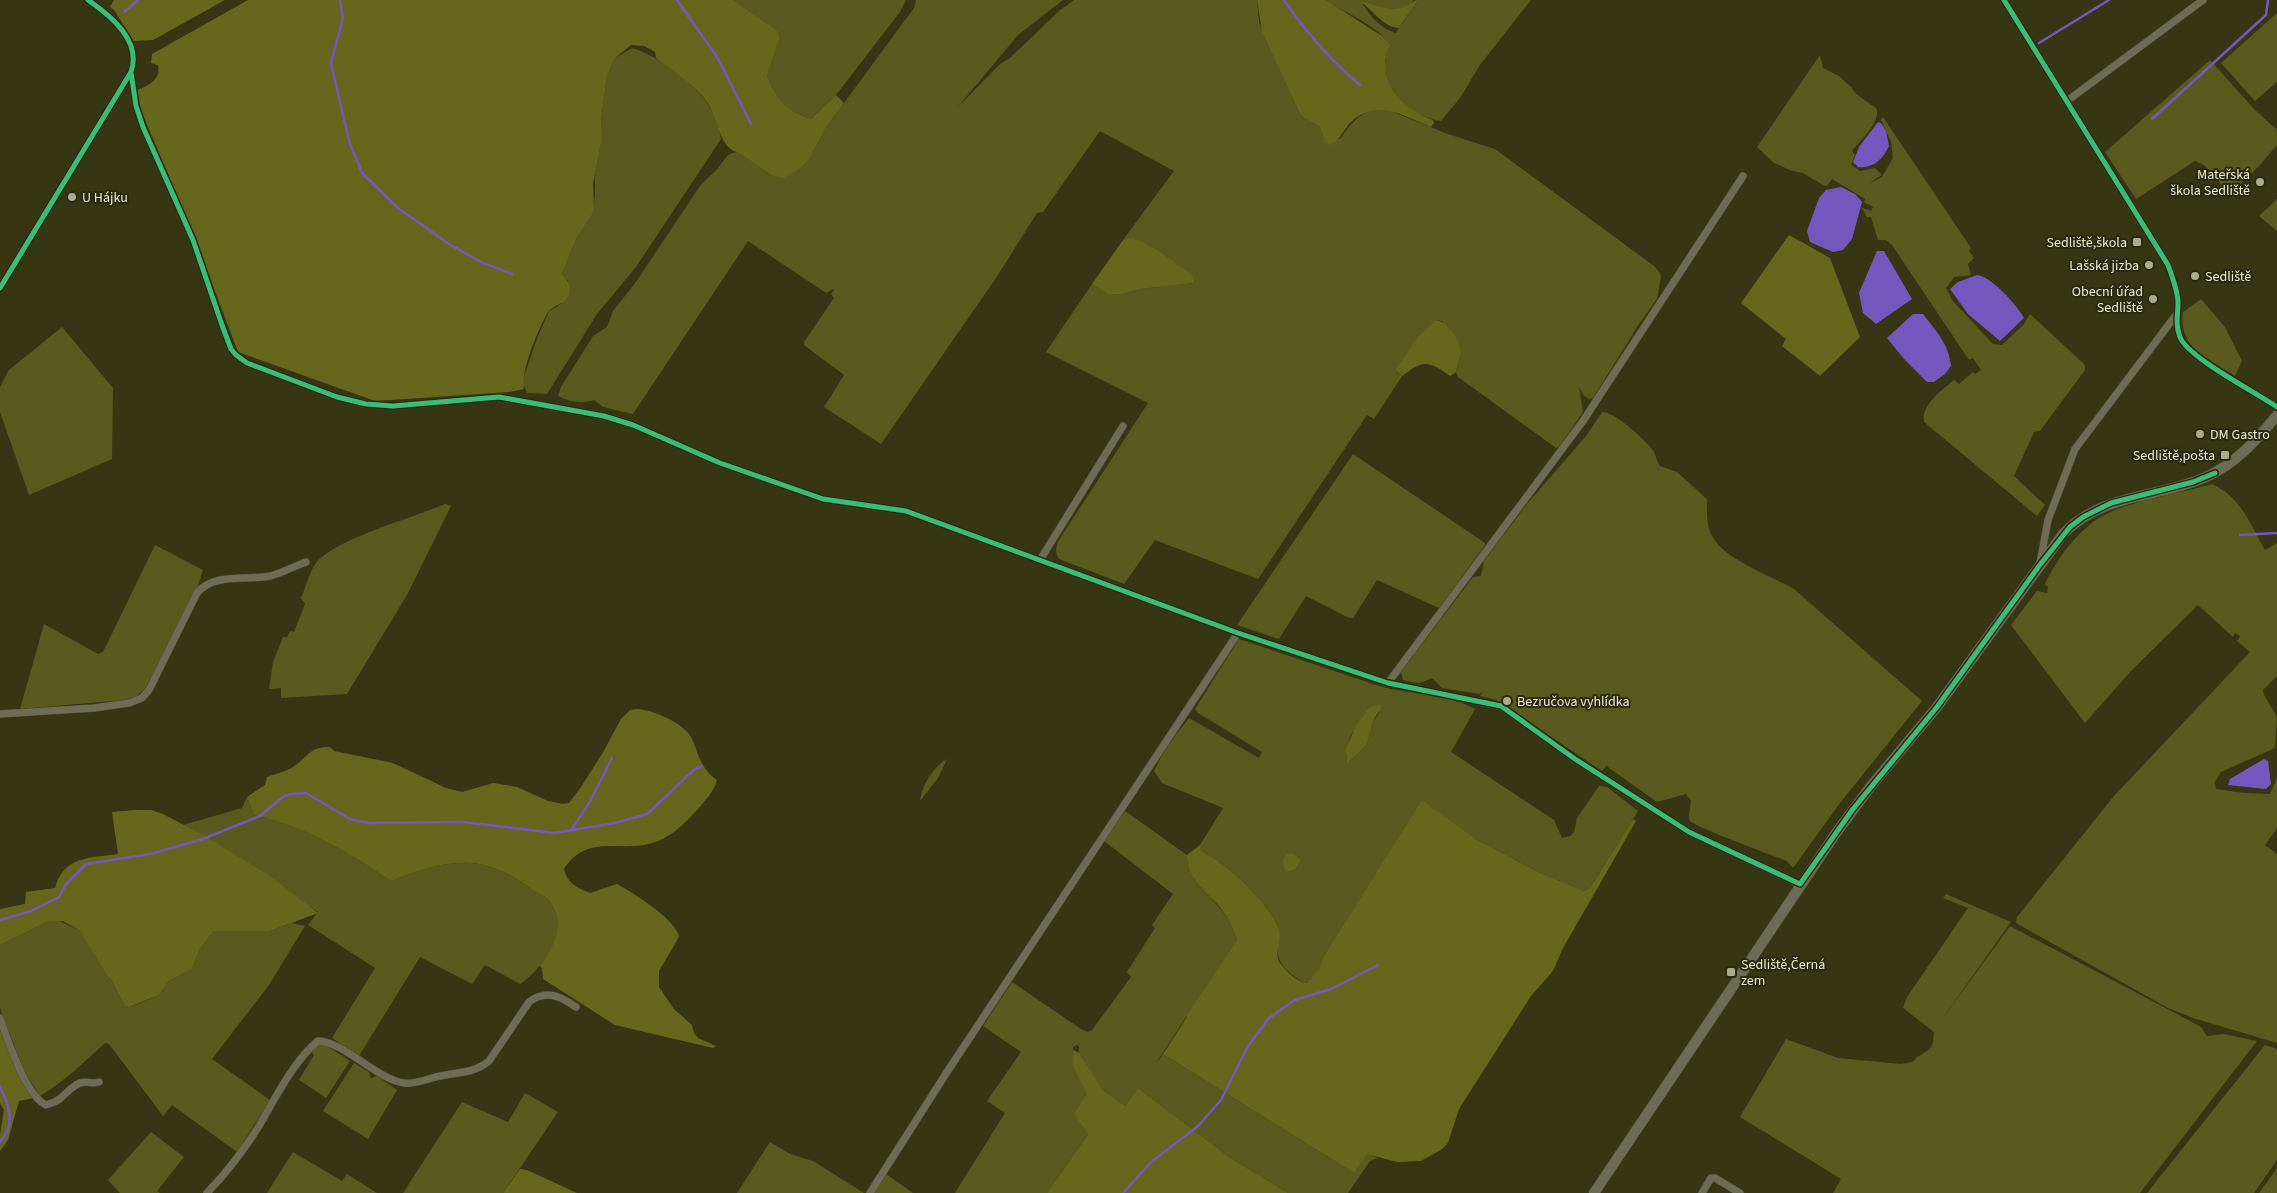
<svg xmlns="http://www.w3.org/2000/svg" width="2277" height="1193" font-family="'Source Sans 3',sans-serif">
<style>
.green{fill:#585a1e;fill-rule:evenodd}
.forest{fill:#65671d}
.water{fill:#7359be}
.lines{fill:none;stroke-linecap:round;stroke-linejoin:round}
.stream{stroke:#7359be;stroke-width:2.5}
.street-casing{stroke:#4f4f37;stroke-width:8}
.secondary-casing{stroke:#4f4f37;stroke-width:11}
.street{stroke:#6d6d55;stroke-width:7}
.secondary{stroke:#6d6d55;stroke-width:10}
.cycleway-casing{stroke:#292a12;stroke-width:8}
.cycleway{stroke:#3abd76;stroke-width:5}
.poi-dot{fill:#aaac8d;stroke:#292a12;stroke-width:2}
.labels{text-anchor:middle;stroke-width:4;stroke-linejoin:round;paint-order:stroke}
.poi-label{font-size:14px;fill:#e9ecce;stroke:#292a12;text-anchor:end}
</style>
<rect width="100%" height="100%" fill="#363614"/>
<path class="green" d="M733,0H906L900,12L836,95L811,119C786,110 778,101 767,76L780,37L777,30Z
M916,0H1063L1018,35L957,108L1000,64L1010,58L1059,11L1074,0H1257L1259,22L1301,116L1320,127L1324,138L1340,139C1353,121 1363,107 1388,110L1448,134L1495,149L1654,266L1660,273L1661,277L1657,299L1639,324L1593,398L1590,399L1584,396L1579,387L1583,412L1559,447L1556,448L1458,377L1456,372L1460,356L1442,321L1436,320L1395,370L1402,376L1374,419L1367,415L1258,579L1155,540L1124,584L1059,559C1055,552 1055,548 1059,540L1148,403L1046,352L1092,284L1109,295L1123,294L1140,289L1194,283C1180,270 1144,232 1123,240L1174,171L1100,131L1043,212L1037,213L996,278L881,444L824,407L844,375L804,345V342L834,298L831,294L834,289L826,293L748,241L633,414L603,407L594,400C582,404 569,402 558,396L561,387L593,336L607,327L613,311L636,282L700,186C706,179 712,175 718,168C725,160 727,151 740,152L771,175L810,158L827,126L914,8Z
M1326,0H1414C1400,18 1381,7 1364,1L1362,3C1370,16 1381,29 1396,33L1418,0H1531L1480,65L1460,98L1441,121C1417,118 1387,97 1385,71C1384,59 1390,49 1383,37C1375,25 1338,9 1326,0Z
M2277,13V82L2255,101L2221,63Z
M632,48C656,54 696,84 709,106C716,116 719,127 721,139L636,267L597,314L547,394L527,393L522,382L538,336L549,311L561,304L569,291L568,281L562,274L577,237L591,217L595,196V173L601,143V121L607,76L615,58Z
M1820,55L1823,68L1839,76L1851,87L1856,94L1876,108C1882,121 1860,141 1852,151L1855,155L1851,165L1860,171L1875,168L1882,175L1868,184L1882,177L1893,158L1891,142L1881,120L1883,117L1971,248L1969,251L1974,258L1968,264L1971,275L1954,277L1946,288L1952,300L1993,344L2002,345L2024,324L2030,314L2085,365V370L2040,431L2034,432L2014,476L2045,505L2037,516L1924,422C1921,405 1942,390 1954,380L1959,384L1973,372L1975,374L1981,370L1973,358L1969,360L1892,245L1886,240H1878L1871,217H1867L1861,207L1871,211L1873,207L1864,202L1865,199L1832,179L1827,186L1823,185L1803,173L1792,171L1774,163L1757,147Z
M2210,60L2255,110L2277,130V145L2259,166L2234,190L2227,191L2204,165L2195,161L2136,199L2105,152Z
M2277,199V231L2259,216Z
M2201,299L2225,327L2242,361L2235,376C2208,359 2178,349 2183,312Z
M62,327L113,388L112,459L29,495L0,412V387L9,370Z
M1602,412C1615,412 1643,438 1652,449C1656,453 1656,461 1660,466L1677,472L1707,499C1707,511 1706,522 1711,534C1722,559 1770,575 1794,589L1922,701L1840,803L1793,868L1787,861C1774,856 1693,826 1690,821C1687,816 1691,807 1691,801L1686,794L1657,802L1609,768L1607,765L1602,771L1496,700L1480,696L1483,691L1480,694L1442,688L1432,678C1417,684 1421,684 1403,680L1401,672L1473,577L1481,576L1484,561L1496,545L1527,504L1586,436Z
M1353,454L1485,543V545L1439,608L1377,580L1353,618H1349L1306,596L1279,639L1237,625Z
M2212,484C2241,497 2250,524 2265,550L2277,543V676L2263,690L2264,695L2277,717L2275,748L2221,772L2215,782L2216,789L2244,793L2270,794L2277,778V828L2265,845L2277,854V1043L2193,1018L2168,1008L2016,923L2017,917L2114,796L2250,652L2236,640H2238L2240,636L2235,633L2233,637L2198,605L2131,671L2085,723L2011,625L2037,591L2047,593L2048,587L2045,584C2059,555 2083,522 2115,510C2146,498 2180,493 2212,484Z
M445,504L451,506L407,595L347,694L281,698V688L269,689L273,662L283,637H287L290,631L294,632L305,604L301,598C306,587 309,572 316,563C335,539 415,517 445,504Z
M155,545L203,570L197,589L145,689L137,696L124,700L20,709L44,624L98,654L103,652Z
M1239,639L1379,686C1411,695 1446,693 1475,709L1451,752L1554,820L1562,838L1570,836L1574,832L1577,818L1599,786L1607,787L1638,811L1590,888L1584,891L1538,872L1476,839L1422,801L1323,957C1320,967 1316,982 1304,983C1288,973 1275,963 1278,944C1279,939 1280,933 1279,929C1268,901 1226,863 1200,850V845L1223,808L1162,783L1154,771L1165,749L1189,718L1259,758L1262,752L1198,713L1195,709ZM1380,712L1373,721L1367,745L1347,762C1345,733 1357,725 1380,712Z
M947,759L938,778L920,801C922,785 933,767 947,759Z
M247,797L254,815C304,826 348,852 391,881C417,871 443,861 472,863C493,865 515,876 531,889C536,893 544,894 549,901C572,930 544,967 520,984L485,965L472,984L420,957L359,1056L332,1038L375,968L308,925L318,912L183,825L242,808Z
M1125,811L1187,855C1186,878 1205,891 1219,907C1228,917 1233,928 1237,940L1156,1063L1163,1054L1354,1173L1367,1153L1378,1158L1370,1161L1348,1193H1288L1232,1159L1138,1088L1125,1106L1103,1090L1078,1055L1079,1047L1077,1045L1073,1047V1066L1087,1091L1088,1134L1047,1193H955L1005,1113L987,1101L1021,1052L983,1026L1012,982L1081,1029L1088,1032L1092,1030L1131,977L1127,972L1155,928L1152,925L1173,894L1104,841Z
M1946,894L2011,922L1938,1025L2010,926L2192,1022L2201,1027L2207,1036L2224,1034L2257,1041L2140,1193H1833L1841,1179L1740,1117L1786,1039L1838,1058L1901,1064L1913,1062C1918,1054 1928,1053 1932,1045C1934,1041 1933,1037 1934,1032L1903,1008L1907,997L1968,908L1943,898Z
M57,920L79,930L107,976L110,978L125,1006H133L159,995L169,981L192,969L200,948L214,931H270L292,923L305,926L269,985L212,1059L270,1100L237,1152L172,1105L163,1116L109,1044L105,1043C84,1062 64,1082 40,1096L24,1071L0,1008V945L47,922Z
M321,1044L329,1047L350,1061L326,1098L299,1080L314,1055L311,1051Z
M2265,1045L2277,1049V1160L2254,1193H2147Z
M354,1063L369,1072L371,1078L377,1076L397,1090L368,1139L323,1111Z
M525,1093L558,1112L503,1193H403L462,1102L508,1122Z
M151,1132L184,1157L157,1191L160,1193H120L108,1180Z
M770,1142L790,1154L813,1161L864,1193H737Z
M293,1152L342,1181L347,1174L377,1193H267Z
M2277,1168V1193H2259Z
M886,1174L913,1193H874Z"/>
<path class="forest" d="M114,0H225L153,40L133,41L115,11L110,7Z
M248,0H733L777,30L780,37L767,76C778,101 786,110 811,119L836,95L844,103L827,126L810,158L798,170L783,178L771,175L740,153C720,150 719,123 710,107C699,87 674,72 656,58L655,52L644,46L631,45L615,58L607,76L601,121V143L593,184L594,209L591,217L577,237L562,274C568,280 571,286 569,295C565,305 554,304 548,312C539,327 520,372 524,389L510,392L375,401L238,352L196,241L138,103L136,91C148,85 161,81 158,65L151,63L152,54Z
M1257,0H1326L1382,36L1390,45C1373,80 1402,109 1433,120L1434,123L1431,127C1403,116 1378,98 1351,122C1343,130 1341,139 1331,145L1325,143L1320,127L1301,116L1262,31Z
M1416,0H1418L1399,28C1385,28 1373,11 1362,3L1363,1C1386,8 1395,15 1416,0Z
M1789,235L1830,258L1860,337L1820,376L1782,346L1786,339L1741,303Z
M1129,238C1149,240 1176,264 1193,276L1194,283L1140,289L1123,294L1109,295L1092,284L1123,240Z
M1436,320C1448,322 1458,337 1460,349C1462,356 1457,365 1456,372L1450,376C1429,361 1424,359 1402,376L1395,370L1418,337Z
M1379,704L1382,706L1373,721L1367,745L1347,763L1346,748L1356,726L1369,708Z
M637,709C654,710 687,724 693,741C699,757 702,770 717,780C714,792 705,800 698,809C685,823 671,838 652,843C621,853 587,833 564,869C567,883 577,888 590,893L617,884C632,892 677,920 679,937L659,971V987L674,1009L692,1025L694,1033L698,1038L716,1046L713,1048L615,1025L543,979L542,968L540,966C554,948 566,922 549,901C544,894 536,893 531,889C515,876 493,865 472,863C443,861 417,871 391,881C348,852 304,826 254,815L247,797L265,785L267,777C276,774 286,771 293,767C308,757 310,746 330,747L334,751L393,763L446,788L462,792L493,783L517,787L548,801L563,804L569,803L581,787L602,754L621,719L630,710Z
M1422,800L1476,839L1538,872L1584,891L1590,888L1633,819L1636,821L1563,948L1553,971L1531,996L1459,1109L1448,1143L1441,1150L1421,1161L1397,1162L1367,1154L1354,1173L1163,1054L1187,1017L1186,1016L1237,940C1233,928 1228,917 1219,906C1205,891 1186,878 1187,855L1200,845V850C1226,863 1268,901 1279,929C1283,939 1273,952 1280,963C1285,970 1298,983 1307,983L1319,969L1323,957Z
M135,810H151L163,814L203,835L270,876L318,913L270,931H214L200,948L192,969L169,981L159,995L129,1007L125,1006L110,978L107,976L79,930L63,921L47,922L0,945V909L25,904L26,892L55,888C64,856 89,858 118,854L112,812Z
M1293,853L1301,860L1295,869L1285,872L1283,859L1287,854Z
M0,1027L34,1098L19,1101L8,1140L0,1151V1134L4,1110L0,1103Z
M1073,1050L1079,1053L1103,1090L1125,1106L1138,1088L1232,1159L1288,1193H1047L1088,1134L1074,1114L1087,1094L1073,1066Z
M520,1169L527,1170L577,1193H503Z"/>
<path class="water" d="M1878,122L1881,123L1886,131L1889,146C1883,159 1873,169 1858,167L1853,162L1859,147Z
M1841,187L1855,194L1862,202L1852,239L1843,250L1833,252L1810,242L1807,231L1819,198L1826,190Z
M1877,251H1884L1912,299L1876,324L1863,313L1859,293Z
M1977,275C1991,276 2018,306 2024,318L2000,341L1968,314L1950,289L1958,282Z
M1913,314H1923C1936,331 1949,344 1951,366L1945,374L1934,382H1927L1904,359L1887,338Z
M2264,759L2268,761L2271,784L2266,789L2228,785L2230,779Z"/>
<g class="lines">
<path class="stream" d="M340,0L343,18L331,63L349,141L362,173L398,208L449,244L481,262L512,274
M677,0L717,57L751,124
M1284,0C1306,32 1330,60 1360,85
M124,12L138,0
M2039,43L2109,0
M2152,119L2266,15L2268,0
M2240,535L2277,533
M571,830L589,803L612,758
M0,920L31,911L59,897L66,884L86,864L150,854L203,839L260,816L284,796L291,794L306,793L350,819L368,823L463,822L555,833L615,823L647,814L695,769L702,766
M0,1087C10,1106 16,1124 0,1142
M1123,1193L1150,1163L1198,1126L1221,1100L1248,1046L1269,1018L1295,1000L1331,989L1378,965"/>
<g class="street-casing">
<path id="street" d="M2004,0L2168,265C2172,276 2178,291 2178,303C2178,315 2175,324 2180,337C2187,357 2257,393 2277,407
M131,72L136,106L143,127L193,240L222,325L231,349L236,355L247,363L337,397L366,404L393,406L499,397L604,416L633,425L720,463L823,499L906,511L1238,633L1388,683L1501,706L1575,759L1689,832L1800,884
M2067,101L2203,0
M0,288L131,72C142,41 111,16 88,0
M1040,560L1123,426
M2040,563L2048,520L2075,449L2176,315
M1388,683L1583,421L1743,176
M0,714L94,708L129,703L142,698L149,690L197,593C215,572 246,581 270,576C282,573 295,566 306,562
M0,1018C8,1040 25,1095 46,1105C64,1100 62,1094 76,1085C84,1079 91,1085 99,1082
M207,1193C227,1172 244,1150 259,1126C274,1100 295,1059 318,1041C345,1042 376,1079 404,1083C417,1085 433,1076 446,1075C462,1072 476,1072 489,1061L529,1002C546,989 560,996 576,1007
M870,1193L947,1072L1238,633
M1702,1193L1711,1178H1715L1740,1193"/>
</g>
<g class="secondary-casing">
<path id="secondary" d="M1594,1193L1836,833L1871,786L1937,707L2063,534C2104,492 2156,499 2206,477C2235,464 2257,440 2277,415"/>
</g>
<use href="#street" class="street"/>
<use href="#secondary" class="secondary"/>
<g class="cycleway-casing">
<path id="cycleway" d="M2004,0L2168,265C2172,276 2178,291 2178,303C2178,315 2175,324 2180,337C2187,357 2257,393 2277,407
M131,72L136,106L143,127L193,240L222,325L231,349L236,355L247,363L337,397L366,404L393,406L499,397L604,416L633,425L720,463L823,499L906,511L1238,633L1388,683L1501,706L1575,759L1689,832L1800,884L1853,809L1937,707L2039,566L2070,527L2083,517L2111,503L2193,482L2215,473
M0,288L131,72C142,41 111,16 88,0"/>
</g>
<use href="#cycleway" class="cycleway"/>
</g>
<g class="poi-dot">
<circle cx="2260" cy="182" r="5"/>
<circle cx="72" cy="197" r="5"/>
<rect x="2132" y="237" width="10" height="10" rx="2.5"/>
<circle cx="2149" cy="265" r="5"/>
<circle cx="2195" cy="276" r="5"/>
<circle cx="2153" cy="299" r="5"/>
<circle cx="2200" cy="434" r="5"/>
<rect x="2220" y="450" width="10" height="10" rx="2.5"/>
<circle cx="1507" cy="701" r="5"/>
<rect x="1726" y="967" width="10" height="10" rx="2.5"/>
</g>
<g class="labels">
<g class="poi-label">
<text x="2250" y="179">Mateřská<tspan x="2250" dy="16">škola Sedliště</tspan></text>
<text x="82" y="202" text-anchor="start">U Hájku</text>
<text x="2127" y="247">Sedliště,škola</text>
<text x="2139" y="270">Lašská jizba</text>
<text x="2205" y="281" text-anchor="start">Sedliště</text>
<text x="2143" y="296">Obecní úřad<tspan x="2143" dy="16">Sedliště</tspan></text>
<text x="2210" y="439" text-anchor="start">DM Gastro</text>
<text x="2215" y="460">Sedliště,pošta</text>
<text x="1517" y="706" text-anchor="start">Bezručova vyhlídka</text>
<text x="1741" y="969" text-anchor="start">Sedliště,Černá<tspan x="1741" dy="16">zem</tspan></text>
</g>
</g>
</svg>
